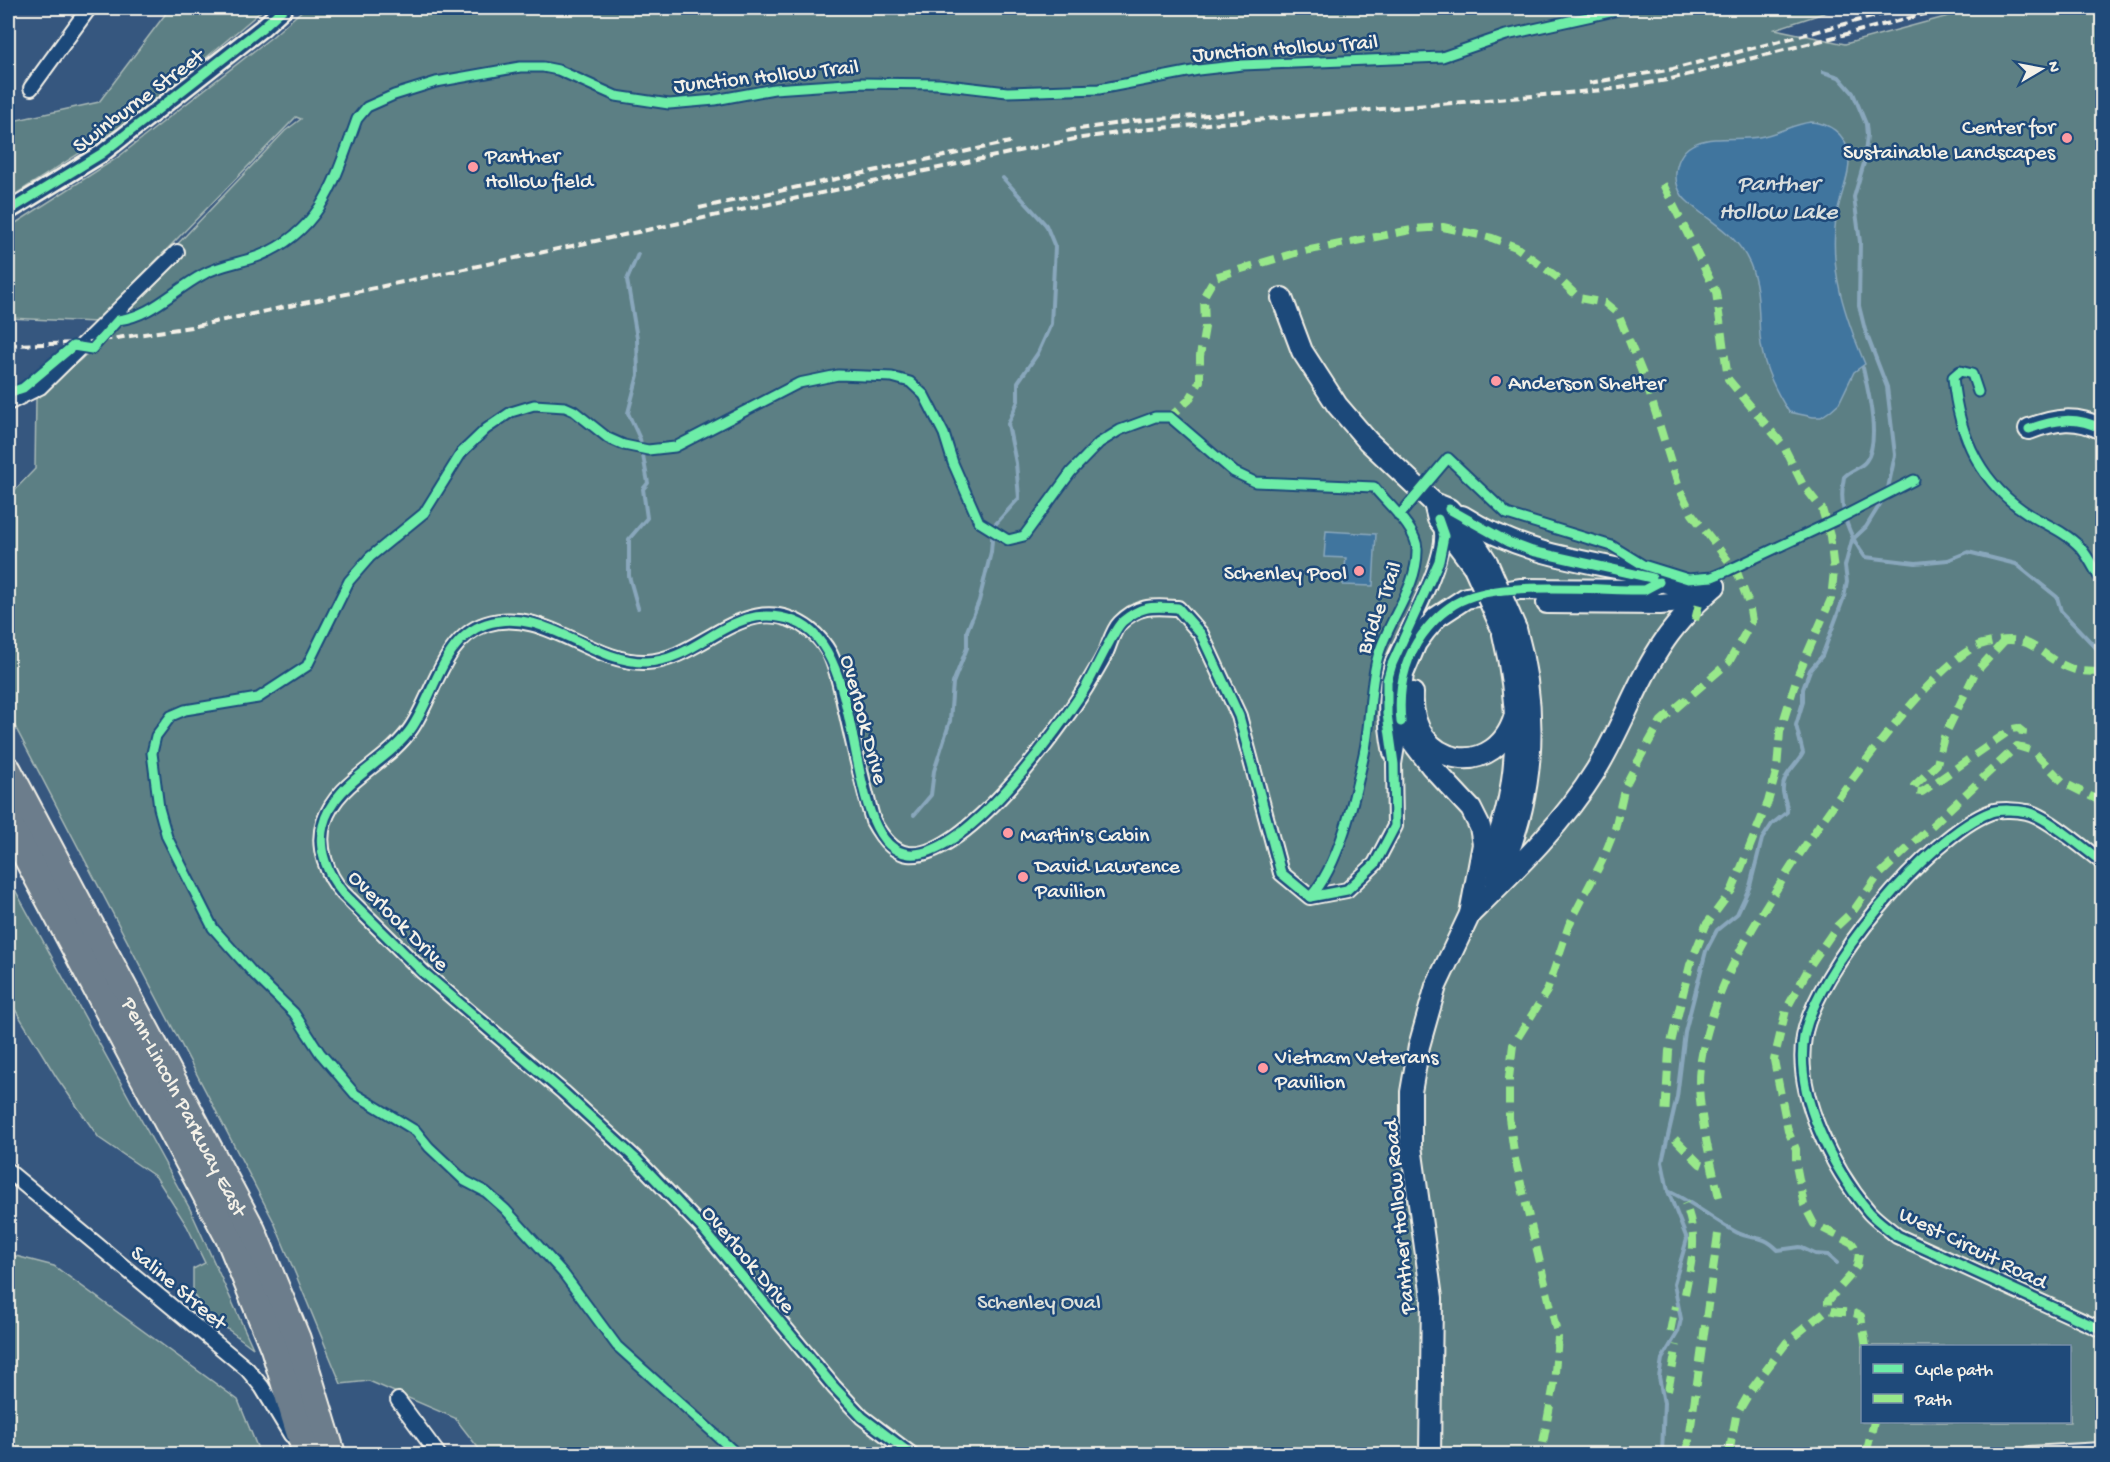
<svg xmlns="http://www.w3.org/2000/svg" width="2110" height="1462" viewBox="0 0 2110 1462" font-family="'Gochi Hand',sans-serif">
<rect width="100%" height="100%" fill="#36577f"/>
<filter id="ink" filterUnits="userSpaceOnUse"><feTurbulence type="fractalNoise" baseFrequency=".0167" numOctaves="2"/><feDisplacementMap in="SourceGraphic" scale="12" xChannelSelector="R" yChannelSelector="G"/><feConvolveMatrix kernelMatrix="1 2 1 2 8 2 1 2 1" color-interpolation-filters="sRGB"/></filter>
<g filter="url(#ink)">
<g fill="#5c7f84" stroke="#a8b8b6" stroke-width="1.5" fill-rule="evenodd">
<path d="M170,8H265L136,117L8,199V122L99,102Z"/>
<path d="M305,8H1825L1827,12L1775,29L1845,44L1978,8H2102V1454H483L455,1418L369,1381L341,1384L274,1222L8,713V497L35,469L36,398L86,355L170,252L285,131L301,119L296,117L96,322L8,318V228L117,158L273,36ZM1862,1346H2070V1422H1862Z"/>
<path d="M8,877L190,1209L253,1348L206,1313L193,1294V1269L205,1263L187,1226L156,1177L99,1138L57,1078L8,998Z"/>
<path d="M8,1254L54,1266L238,1400L260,1454H8Z"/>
</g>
<g fill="#41759e" stroke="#89a7bc" stroke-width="1.5">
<path d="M1811,122C1829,123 1844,133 1848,151C1853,171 1839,197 1836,218C1829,271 1845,316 1865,364L1854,372L1839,403L1830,411L1821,417H1813L1789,412C1774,389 1762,364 1760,336C1758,312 1760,288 1750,264C1736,232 1710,223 1687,201C1679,194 1675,182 1676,172C1681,128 1729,142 1759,137C1777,134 1793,124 1811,122Z"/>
<path d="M1326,531L1376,534L1373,586L1343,585L1346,558L1324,557Z"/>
</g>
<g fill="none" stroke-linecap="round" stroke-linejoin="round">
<g stroke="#89a7bc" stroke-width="4">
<path d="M1863,368C1868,390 1881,441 1866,461C1860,469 1850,470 1844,477C1838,507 1847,533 1865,557L1916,563L1948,560L1968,552L2016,564L2057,597L2061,611L2102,654"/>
<path d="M638,608L629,576V539L647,518L643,489L648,483L640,439L628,413L638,375L637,338L627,280L638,254"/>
<path d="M914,815L931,795L934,771L950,721L953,683L967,648V631L979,601L991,552L993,527L1019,498L1016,463L1008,424L1018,401V382L1038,353L1051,324L1055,247L1046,225L1003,178"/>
<path d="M1668,1191C1693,1202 1713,1220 1736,1232C1754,1242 1760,1232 1778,1250L1800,1247L1815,1254L1828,1255L1837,1263"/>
<path d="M1662,1454L1664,1403L1659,1377L1662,1359L1678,1332L1681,1319L1674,1284L1687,1239L1668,1191L1662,1162L1677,1097L1685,1032L1706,951L1717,930L1737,914L1750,886L1762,839L1772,824L1787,812C1788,804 1784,800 1783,792C1781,775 1796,767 1803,753L1796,725L1803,702V689L1810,670L1822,656L1844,597L1847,582L1845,566L1852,540L1866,527L1887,493L1895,455L1887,387L1865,330L1859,306L1860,242L1854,197L1864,163L1867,135L1866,124L1853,93L1839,77L1823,72"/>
</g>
<g stroke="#f4f1e8" stroke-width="18">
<g id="minor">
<path d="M31,88L89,8"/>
<path d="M8,403L40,387L177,252"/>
<path d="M1391,753C1385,724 1384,693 1392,664C1405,633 1450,556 1441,527"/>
<path d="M2102,862C2086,850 2045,815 2027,812C2018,810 2000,809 1991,812C1929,835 1815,971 1804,1037C1794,1095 1833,1169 1869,1212C1877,1221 1888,1228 1897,1236L2102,1330"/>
<path d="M8,1171L247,1369L262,1387L291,1435"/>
<path d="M398,1400L438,1454"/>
<path d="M911,1454L862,1417L834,1387L702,1228L637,1160L563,1092L423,972L343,893C327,875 316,847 324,822C338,779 388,764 412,727C434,694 444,637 486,624C544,606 591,664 646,662C703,660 748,584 810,630C818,636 825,645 830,654C839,673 842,695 847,715C855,750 863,786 873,821C880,834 892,852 908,854C963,861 1060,729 1086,687C1093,675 1100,664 1106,652C1110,643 1113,630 1120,623C1139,604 1154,607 1178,608L1201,634L1239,716L1281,873L1310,897L1347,890L1375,864L1395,826L1394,764L1401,722"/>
<path d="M2029,1454L2102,1450"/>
</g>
</g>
<g stroke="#f4f1e8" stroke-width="21">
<path id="tertiary" d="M8,211L101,154L262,28L284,8"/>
</g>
<g stroke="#f4f1e8" stroke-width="24">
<g id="secondary">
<path d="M1282,298L1302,351L1337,405L1368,441L1434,503L1449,509L1462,523L1487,562"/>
<path d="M2029,429C2056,419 2076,416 2102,429"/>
<path d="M1434,503L1438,519L1474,567"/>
<path d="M1462,516C1522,554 1578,560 1646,574C1668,587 1690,587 1715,586"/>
<path d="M1547,603L1660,604L1700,600"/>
<path d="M1413,693C1408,768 1499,784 1516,711"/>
<path d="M1486,865C1522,792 1521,710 1503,634"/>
<path d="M1495,882C1535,803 1540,714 1516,629"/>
<path d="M1470,914C1516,869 1562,825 1596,770C1622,728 1637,680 1665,640C1679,620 1697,602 1715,586"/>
<path d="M1430,1454L1432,1298L1411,1146V1092L1419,1046L1436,986L1470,914L1483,844L1480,827L1471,809L1431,766L1405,732L1399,705L1403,674L1416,643L1425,631L1437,617L1466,598L1520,589L1644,590L1659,582"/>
</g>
</g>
<g stroke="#f4f1e8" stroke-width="30">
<g id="motorway">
<path id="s1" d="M8,770L252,1230L297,1339L332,1454"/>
<path d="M8,822L230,1240L274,1348L306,1454"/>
</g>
</g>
<use href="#minor" stroke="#1f4a7a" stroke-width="14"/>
<use href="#tertiary" stroke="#1f4a7a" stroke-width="16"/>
<use href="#secondary" stroke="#1f4a7a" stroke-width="20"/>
<use href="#motorway" stroke="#6c7d8c" stroke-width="26"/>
<g stroke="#f4f1e8" stroke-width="4" stroke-dasharray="9 4.5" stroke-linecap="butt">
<path d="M1589,83L1673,69L1906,8"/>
<path d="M1066,131L1133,121L1245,112"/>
<path d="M699,208L1010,142"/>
<path d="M8,345L83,343L191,327L1075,139L1139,130L1614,89L1667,80L1948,8"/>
</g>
<g stroke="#f4f1e8" stroke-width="24" stroke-linecap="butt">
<g id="secondary-bridge">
<path d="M1487,562L1516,629"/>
<path d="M1474,567L1501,627"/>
</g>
</g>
<use href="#secondary-bridge" stroke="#1f4a7a" stroke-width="20"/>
<g stroke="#98e88a" stroke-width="8" stroke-dasharray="15 8" stroke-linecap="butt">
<path d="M1663,184L1716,292L1728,379L1783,445L1803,485L1822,509L1830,536L1834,571L1831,599L1797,677L1780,732L1777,769L1768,802L1732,890L1706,925L1690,965L1669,1051L1665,1117"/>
<path d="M1166,417H1170L1189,400L1200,381V356L1205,327L1204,296L1215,277L1295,253L1416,229L1443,227L1492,238L1516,247L1557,277L1579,298L1605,303L1618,314L1646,382L1679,488L1692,514L1737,572L1749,604L1752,621L1729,662L1661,721L1637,763L1625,786L1615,829L1602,861L1569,925L1547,991L1513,1045L1509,1078V1118L1515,1159L1558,1337L1554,1384L1541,1454"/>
<path d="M1695,620L1700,600"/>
<path d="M2005,640L1975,673L1944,737L1937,764L1914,786V791L1922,792L2012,729L2018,728L2023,732L2021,746"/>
<path d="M1675,1139L1700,1164L1713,1169"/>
<path d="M1719,1197C1711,1162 1695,1101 1700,1067C1705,1028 1722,985 1740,951C1770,892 1925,658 1983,644C2037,630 2034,656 2075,670C2081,672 2090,671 2097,672"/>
<path d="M1685,1294C1692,1257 1699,1239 1685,1203"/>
<path d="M1670,1332L1675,1306"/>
<path d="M1866,1346L1861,1316C1850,1309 1839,1315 1828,1309V1301L1851,1275L1857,1266L1859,1253L1852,1243L1814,1224L1804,1205L1796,1164V1149L1788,1131L1774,1060L1786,1010L1811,964L1837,926L1854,910L1878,876L2017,746L2033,751L2064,783L2102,802"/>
<path d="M1668,1391L1677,1345"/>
<path d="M1687,1454L1718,1234"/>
<path d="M1729,1454L1736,1416L1751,1390L1787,1342L1828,1309"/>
<path d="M1866,1454L1874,1422"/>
</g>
<g stroke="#1f4a7a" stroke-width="13">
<g id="cycleway">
<path d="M8,211L101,154L262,28L284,8"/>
<path d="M1978,392L1972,374L1960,371L1953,377C1958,434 1980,484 2030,515C2047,525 2067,533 2080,547C2089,557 2095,571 2102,582"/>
<path d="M8,393L23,388L73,346L92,349L118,320C150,317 174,290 202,275C219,265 240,263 259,256C323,230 335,179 357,119L367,107L394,95L436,82L520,67H543L558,70L616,96L669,104L715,100L774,89L861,83L939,84L1007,92L1099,89L1198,70L1242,65L1442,57L1506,35L1628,8"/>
<path d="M2029,429C2056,419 2076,416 2102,429"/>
<path d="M1449,509L1508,542L1532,551L1652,578"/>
<path d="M1399,516L1448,458L1507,514L1612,546L1643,565L1688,579L1712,577L1729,570L1836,520L1914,480"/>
<path d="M1401,722C1398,691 1403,661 1422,635C1434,619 1448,605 1467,598C1509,582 1597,590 1644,590L1659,582"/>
<path d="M2102,862C2086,850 2045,815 2027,812C2018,810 2000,809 1991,812C1929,835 1815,971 1804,1037C1794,1095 1833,1169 1869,1212C1877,1221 1888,1228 1897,1236L2102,1330"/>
<path d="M737,1454L617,1346L563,1273L505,1209L486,1192L465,1181L429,1147L416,1131L355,1094L320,1053L294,1013L254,974L213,928L167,837L159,808L152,753L156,736L171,716L185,710L258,698L307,666L349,581L370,557L424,513L462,452L486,429L511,412L534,405L565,407L574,411L608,438L624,445L648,450L675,447L799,383L838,375L892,377L910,382L924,395L944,434L953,463L979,522L1008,540L1024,536L1071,472L1099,443L1120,430L1155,417H1170L1234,472L1255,482L1374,487C1387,504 1416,527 1417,549C1418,589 1386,622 1377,660C1369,691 1371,723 1364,754C1355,796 1339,867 1310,897"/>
<path d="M911,1454L862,1417L834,1387L702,1228L637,1160L563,1092L423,972L343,893C328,875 317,850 323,826C333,782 386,764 411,729C435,695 442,638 486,624C543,605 590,662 645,662C701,662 730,598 794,621C871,649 840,847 909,854C965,859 1056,732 1084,690C1093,676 1114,628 1123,621C1144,604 1153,607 1178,608L1201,634L1239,716L1281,873L1310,897L1347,890L1375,864L1395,826L1394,764L1387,714V681L1392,664L1439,561L1444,536L1438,519"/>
</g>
</g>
<use href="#cycleway" stroke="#6deda7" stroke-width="9"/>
</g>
</g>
<g fill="#ff9aa2" stroke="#1f4a7a" stroke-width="2">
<circle cx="2067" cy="138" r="6"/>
<circle cx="473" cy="167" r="6"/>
<circle cx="1496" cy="381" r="6"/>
<circle cx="1359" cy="571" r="6"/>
<circle cx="1008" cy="833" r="6"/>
<circle cx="1023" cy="877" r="6"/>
<circle cx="1263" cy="1068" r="6"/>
</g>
<g text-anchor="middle" stroke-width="5" stroke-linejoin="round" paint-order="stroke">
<g font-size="22" fill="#f4f1e8" stroke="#1f4a7a">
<text transform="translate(1285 46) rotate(-4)" y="8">Junction Hollow Trail</text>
<text transform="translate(766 74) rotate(-6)" y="8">Junction Hollow Trail</text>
<text transform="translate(137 99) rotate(-37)" y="8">Swinburne Street</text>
<text transform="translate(1377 607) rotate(-70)" y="8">Bridle Trail</text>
<text transform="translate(866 719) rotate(75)" y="8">Overlook Drive</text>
<text transform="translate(400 919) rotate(45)" y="8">Overlook Drive</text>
<text dy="8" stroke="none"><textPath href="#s1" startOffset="380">Penn-Lincoln Parkway East</textPath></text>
<text transform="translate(1397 1217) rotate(-95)" y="8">Panther Hollow Road</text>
<text transform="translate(1974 1246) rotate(26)" y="8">West Circuit Road</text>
<text transform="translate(750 1258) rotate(50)" y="8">Overlook Drive</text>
<text transform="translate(180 1286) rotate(40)" y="8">Saline Street</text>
</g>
<g font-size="22" fill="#f4f1e8" stroke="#1f4a7a" text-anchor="start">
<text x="2055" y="133" text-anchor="end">Center for<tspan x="2055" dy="25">Sustainable Landscapes</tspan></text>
<text x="485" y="162">Panther<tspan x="485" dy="25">Hollow field</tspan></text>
<text x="1508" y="389">Anderson Shelter</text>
<text x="1347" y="579" text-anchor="end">Schenley Pool</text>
<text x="1020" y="841">Martin's Cabin</text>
<text x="1035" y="872">David Lawrence<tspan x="1035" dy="25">Pavilion</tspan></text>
<text x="1275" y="1063">Vietnam Veterans<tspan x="1275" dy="25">Pavilion</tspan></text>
</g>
<g font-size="22" fill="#dde0d9" stroke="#1f4a7a">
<text x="1039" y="1308">Schenley Oval</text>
</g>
<g font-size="24" font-style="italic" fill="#d9dedd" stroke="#1f4a7a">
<text x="1778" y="190">Panther<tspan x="1778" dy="28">Hollow Lake</tspan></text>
</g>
</g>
<rect width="2110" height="1462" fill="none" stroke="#1f4a7a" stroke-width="30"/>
<rect x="15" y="15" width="2080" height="1432" fill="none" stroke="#f4f1e8" stroke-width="2" filter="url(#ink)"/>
<rect x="1861" y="1345" width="210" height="78" fill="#1f4a7a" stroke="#748da6" stroke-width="1.5"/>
<rect x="1873" y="1364" width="30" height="9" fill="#6deda7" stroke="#748da6" stroke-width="1.5"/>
<text x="1915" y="1375" font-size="18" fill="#f4f1e8">Cycle path</text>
<rect x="1873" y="1394" width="30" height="9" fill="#98e88a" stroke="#748da6" stroke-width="1.5"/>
<text x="1915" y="1405" font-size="18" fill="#f4f1e8">Path</text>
<g transform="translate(2041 69) rotate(80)" stroke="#1f4a7a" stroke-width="4.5" paint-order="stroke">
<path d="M0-4.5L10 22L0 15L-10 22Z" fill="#f4f1e8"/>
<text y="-9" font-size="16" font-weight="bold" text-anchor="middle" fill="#f4f1e8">N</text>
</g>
</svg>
